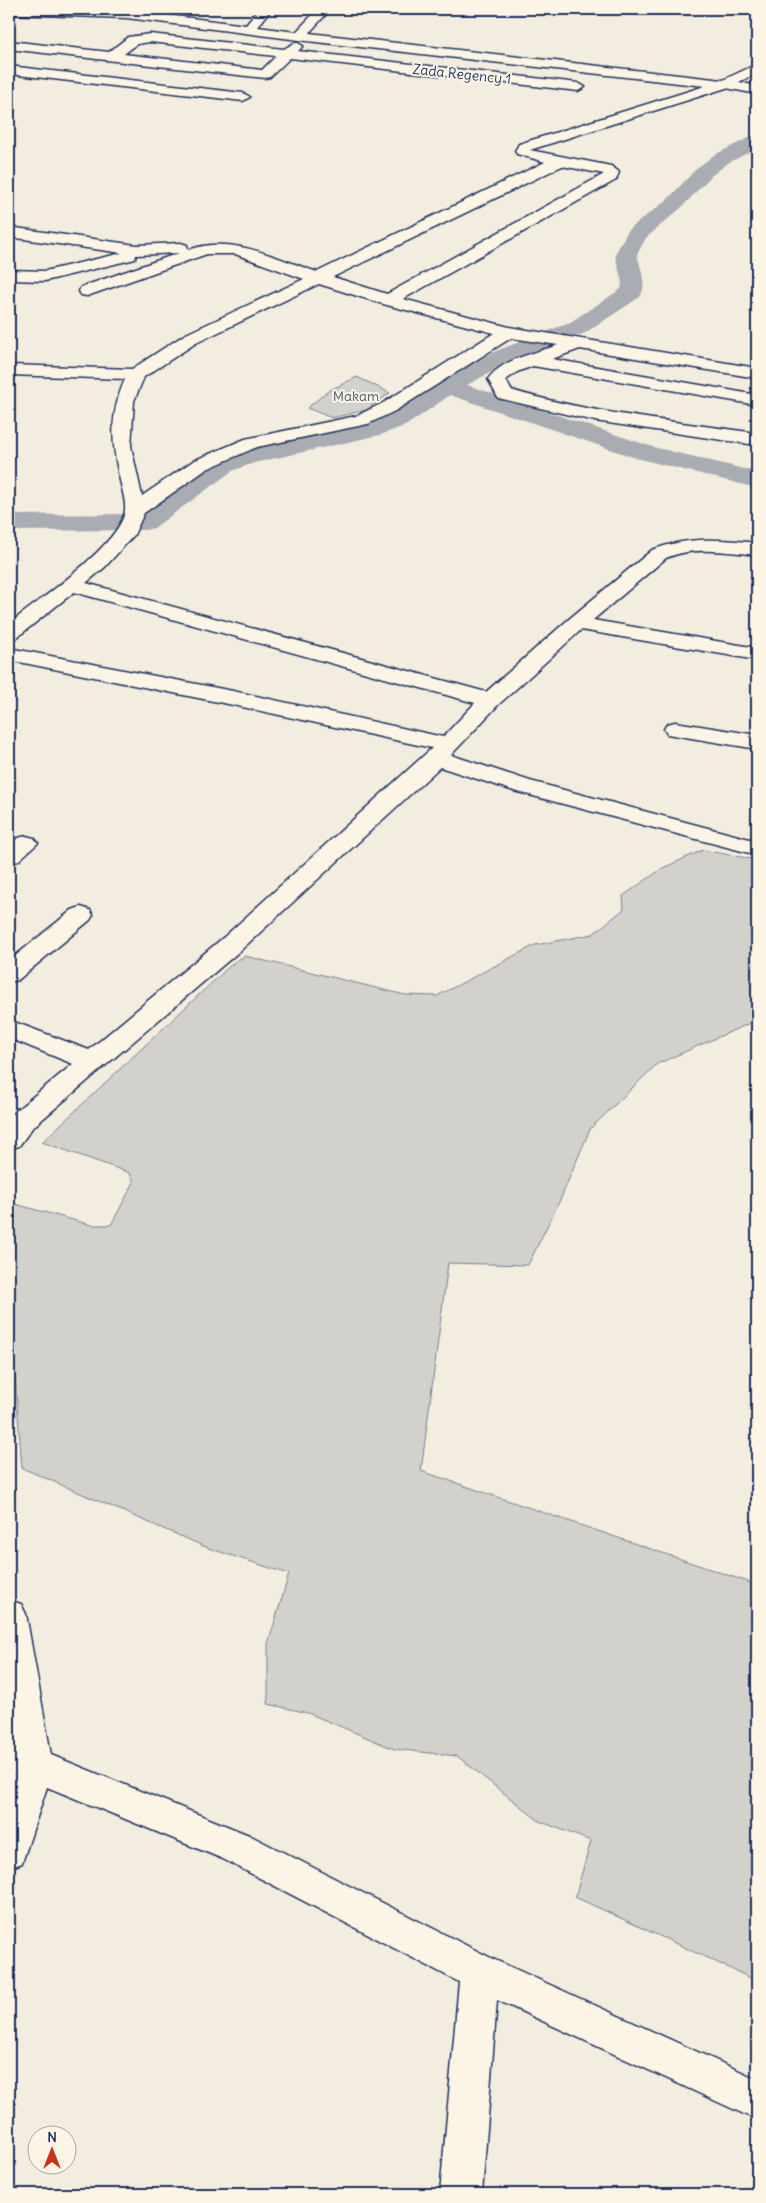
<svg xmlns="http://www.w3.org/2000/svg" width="766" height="2203" viewBox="0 0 766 2203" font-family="Delius,sans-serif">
<rect width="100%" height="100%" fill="#f3ede0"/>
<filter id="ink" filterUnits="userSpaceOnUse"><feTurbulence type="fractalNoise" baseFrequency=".02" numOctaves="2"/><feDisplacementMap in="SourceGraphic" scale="10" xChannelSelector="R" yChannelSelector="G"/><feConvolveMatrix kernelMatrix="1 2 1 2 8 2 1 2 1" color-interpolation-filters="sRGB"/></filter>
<g filter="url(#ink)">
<g fill="#d3d1cc" stroke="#778095">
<path d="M357,377L390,393L366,410L332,418L307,408L328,391Z"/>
<path d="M703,850L752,859L757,857V1020L657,1064L590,1129L561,1198L528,1265L448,1263L421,1471L757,1585V1981L575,1897L591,1841L539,1821L457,1756L394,1749L308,1713L268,1704V1644L289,1574L208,1548L22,1468L14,1363L10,1217L15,1204L91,1225H111L134,1182L130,1173L42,1142L234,962L245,956L405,995L437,996L535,945L593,934L624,909L623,896L663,868Z"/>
</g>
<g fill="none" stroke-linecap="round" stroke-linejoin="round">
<path fill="#a9acb3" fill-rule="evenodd" d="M757,134V148L728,163L711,176L682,207L646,238L637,254C640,267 648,284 640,297L585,333L512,361L467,385L653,447L757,472V488L636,458L450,395L407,425L380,435L254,463L232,471L154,528L145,530L9,531V515L139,514L214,461L247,449L364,424L389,415L437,381L496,351L569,323L621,289L622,283L615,254L629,229L668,199L697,168L714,155Z"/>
<g stroke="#1b2f5e" stroke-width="3">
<g id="minor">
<path d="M9,9L127,10L246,25L259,9H271L258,27L296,32L318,9H331L309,33L723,80L757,64V73L739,82L757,86V94L726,88L530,150L611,166L619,172L616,180L403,299L509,327L757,368V378L580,349L552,359L757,395V405L533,366L517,372L506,380L511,390C589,413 669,421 749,432L756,434L757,437L756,442L749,444L595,421L498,398L488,379C502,359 536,353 558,345L511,338L395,411L368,424L257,447L207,469L144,513L134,535L105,567L86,583L486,692L569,619L652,550C687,536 721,539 757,543V555C726,552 695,546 666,558L593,620L757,648V660L581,630L498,705L451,755L530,781L757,841V855L514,791L440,767L242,949L32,1128L19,1146L9,1149V1119L12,1114L73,1064L9,1038V1020L89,1050L224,937L432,748L233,705L9,660V648L233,691L443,737L475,703L74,592L16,638L9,640V624C36,602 122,544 125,510C126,500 121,486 119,476C111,439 110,414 125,379L9,375V365L132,369L184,335L304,279L235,254H207L87,296L81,295L79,291L81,287L179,253L136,255L135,259L45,281L9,280V270L45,271L122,253L9,237V227L136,245L181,243L187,245L188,250C232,234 275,258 317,272L545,162L517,154L515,151L519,144L705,86L307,41L127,18L9,14ZM562,166L604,174L387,294L333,277ZM319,284L383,304L494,333L383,403L356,416L245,439L193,461L142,496L131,446L134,401L144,377L196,343Z"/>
<path d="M150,34L284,49L296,42L303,46L298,51L578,83L585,87L578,91L290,58L270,77L265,78L9,49V41L109,52L128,37ZM150,42L276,56L262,70L124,54L137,44Z"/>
<path d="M9,66L243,93L250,97L243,101L9,74Z"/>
<path d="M675,722L757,735V749L667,734L664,729L667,724Z"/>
<path d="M26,836L34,838L38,843L18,861L9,863V845L18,838Z"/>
<path d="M81,907L90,910L93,915L90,920L18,980L9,982V961L72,910Z"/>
<path d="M9,1600L21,1604L26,1614L51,1755L249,1835L493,1959L757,2079V2120L497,2000L482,2194H440L459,1982L223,1859L47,1787L22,1863L9,1868V1794L13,1774L9,1772V1740L12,1741L9,1720Z"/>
</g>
</g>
<use href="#minor" fill="#fcf5e5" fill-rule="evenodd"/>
</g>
</g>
<g text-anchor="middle" stroke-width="4" stroke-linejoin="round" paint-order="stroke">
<g font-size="14" fill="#1b2f5e" stroke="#fcf5e5">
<text transform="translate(462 74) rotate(6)" y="5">Zada Regency 1</text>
</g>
<g font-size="14" fill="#49587a" stroke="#fcf5e5">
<text x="356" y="401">Makam</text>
</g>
</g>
<rect width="766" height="2203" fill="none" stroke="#fcf5e5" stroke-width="30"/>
<rect x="15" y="15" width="736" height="2173" fill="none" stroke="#1b2f5e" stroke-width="2" filter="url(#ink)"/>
<g transform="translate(52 2150)"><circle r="24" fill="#fcf5e5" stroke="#a2a6af"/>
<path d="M0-4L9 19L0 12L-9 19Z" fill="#c8321e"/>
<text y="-8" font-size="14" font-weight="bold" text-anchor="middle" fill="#1b2f5e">N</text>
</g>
</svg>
